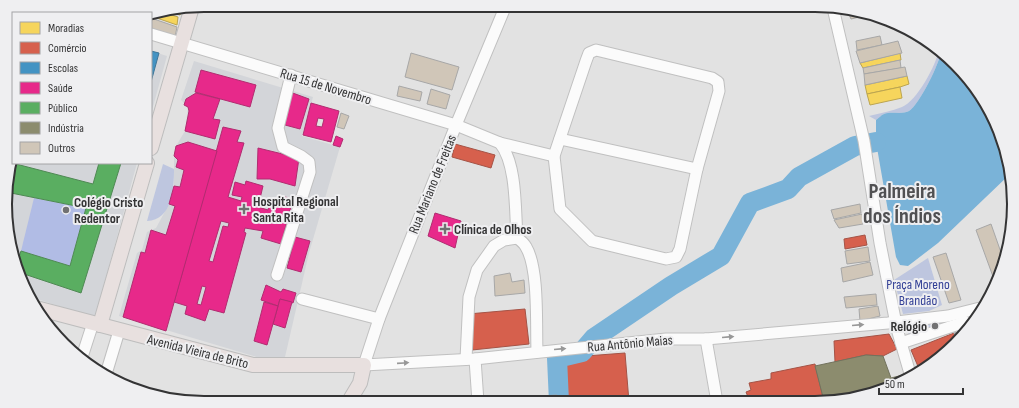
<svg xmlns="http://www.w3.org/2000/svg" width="1019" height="408" viewBox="0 0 1019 408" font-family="'Sofia Sans Condensed',sans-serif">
<rect width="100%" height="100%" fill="#e2e2e2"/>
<g fill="#d3d5d9">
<path d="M151,51L167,56L151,114Z"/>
<path d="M194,61L313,97L302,136L340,147L309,253L285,357L260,358L119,316L137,253L142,250L147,232L156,228L169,204L174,186V156L176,146L185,131L188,107L181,100Z"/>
<path d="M13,159V163H137L95,318L31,297L9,243L7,178Z"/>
</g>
<g fill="#bec6df">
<path d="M939,50L941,51C940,63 919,105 909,111C901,115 892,111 884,114C881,115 879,118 876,120L869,116C880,113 892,111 902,107C917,101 936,65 939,50Z"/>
<path d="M163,164L174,169C174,189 172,220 147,221Z"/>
<path d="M928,258L942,305L929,311L903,314L894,280Z"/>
<path d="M945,320L947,326L910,338L906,327Z"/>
</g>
<path fill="#b1bce5" d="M34,198L86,208L70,266L21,251Z"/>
<path fill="#7ab3d8" d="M941,51L946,54L993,116L1009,175L938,243L908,266L900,265L896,257L876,142V120C879,118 881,115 884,114C892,111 901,115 909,111C919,105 940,63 941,51Z"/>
<g fill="#f6d55c" stroke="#bca550">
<path d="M182,9L180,15L167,11Z"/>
<path d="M162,12L178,17L177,25L151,16V14Z"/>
<path d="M900,53L901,60L863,68L860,63Z"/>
<path d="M907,76L909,84L900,87L867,94L865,85Z"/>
<path d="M900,87L902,98L870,105L867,94Z"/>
</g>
<g fill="#d6604d" stroke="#a55346">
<path d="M455,144L495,155L491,168L452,157Z"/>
<path d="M865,235L867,245L845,249L844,239Z"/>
<path d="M525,309L529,344L472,350L468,314Z"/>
<path d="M954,333L957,341L946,354L920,371L911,350Z"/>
<path d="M889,334L897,349L883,356L866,355L835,362L834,341Z"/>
<path d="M625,353L629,402H563L560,358Z"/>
<path d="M815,364L824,401L750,402L746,392L751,390L749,383L771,379V373Z"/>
</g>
<path fill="#4393c3" stroke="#3e7698" d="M151,51L159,53L151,82Z"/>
<g fill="#e7298a" stroke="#b12c70" fill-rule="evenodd">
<path d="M201,70L256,85L250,107L195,92Z"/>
<path d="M290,92L309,99L300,129L285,125L284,121Z"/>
<path d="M196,93L220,99L213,119L220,120L215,139L185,131L189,111L188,107L184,105L186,99Z"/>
<path d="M311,103L339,111L331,142L303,135ZM318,118L324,119L322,127L316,126Z"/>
<path d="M223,127L241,131L237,142L244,143L228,197L241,201L242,197L232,195L235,182L245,185L246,181L263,186L258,207L268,210L270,202L283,205L285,197L293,199L281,244L261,238L263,231L245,228L244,232L246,233L224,313L209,309L205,321L185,314L187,306L174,302ZM221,221L229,223L228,227L223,226L213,262L209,261ZM202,286L206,287L201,305L197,304Z"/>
<path d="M336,136L343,139L340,147L333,145Z"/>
<path d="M188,142L217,151L166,331L123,317L141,252L145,253L151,230L166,235L175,206L169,204L174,186L180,187L184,170L176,167L178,160L174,156L176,146Z"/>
<path d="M258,148L299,158L295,186L270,179H257Z"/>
<path d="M435,213L461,221L455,248L428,236Z"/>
<path d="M295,237L310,241L301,272L287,268Z"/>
<path d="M266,285L281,292L283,289L296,293L293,303L280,299L278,306L261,300Z"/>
<path d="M280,299L292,302L285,328L273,324Z"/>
<path d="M264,302L278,306L267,345L254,341Z"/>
</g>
<path fill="#5aae61" stroke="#4f8954" d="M13,159V163H16V164L93,184L99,163H121L81,293L21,273L17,263L21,251L70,266L86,208L11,193L8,206L7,178Z"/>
<path fill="#8c8c6e" stroke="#72725d" d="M866,355L883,356L891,378L903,375L905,381L841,401H824L815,366Z"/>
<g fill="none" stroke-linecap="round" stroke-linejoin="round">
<path stroke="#7ab3d8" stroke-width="20" d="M559,402L557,358L582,352L594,338L671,286L721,256L750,203L788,189L799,177L855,146L876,142"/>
</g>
<g fill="#d0c6b8" stroke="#a7a7a7">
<path d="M847,10L872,14L851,19Z"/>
<path d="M151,18L177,27L175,37L151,28Z"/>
<path d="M880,36L882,45L857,50L856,41Z"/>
<path d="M898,41L902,53L860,63L856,51Z"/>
<path d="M411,53L459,67L452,90L405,77Z"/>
<path d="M900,60L901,68L864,74L863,68Z"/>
<path d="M905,67L907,76L865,85L864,74Z"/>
<path d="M399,86L422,92L420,101L397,96Z"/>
<path d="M431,89L450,95L446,109L427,104Z"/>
<path d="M341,113L349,116L344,129L337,127Z"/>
<path d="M860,204L861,213L834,219L831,210Z"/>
<path d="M862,214L863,224L839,228L834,220Z"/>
<path d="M991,224L1004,261V268L997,282H995L976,230Z"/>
<path d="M868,247L870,261L847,264L845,251Z"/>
<path d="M946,253L961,300L949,303L933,257Z"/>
<path d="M870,262L873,275L843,282L841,268Z"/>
<path d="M510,273L512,282L524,280L525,293L495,296L494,276Z"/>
<path d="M876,294L877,305L846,308L844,297Z"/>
<path d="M878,306L880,316L860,321L859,309Z"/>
<path d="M964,330L966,332L957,341L954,333Z"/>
<path d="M557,395V402H481L480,400Z"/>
</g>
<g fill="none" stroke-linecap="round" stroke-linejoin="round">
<g stroke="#c0c0c0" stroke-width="13">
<g id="minor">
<path d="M506,5L456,125L379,319L364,365L475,359L666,339H706L888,323L948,316L984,307"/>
<path d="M833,8L864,141L880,243L897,329L911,377"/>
<path d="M151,34L456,125L500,143L554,156"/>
<path d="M596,50L712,78L718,82L719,91L697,169L680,249L676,257L666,259L592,241L560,209L554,156L586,61L589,53Z"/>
<path d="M560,139L697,169"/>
<path d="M500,143C517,164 515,210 517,238C520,240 524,243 526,247C539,268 536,325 537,352"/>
<path d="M277,275L310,172L309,162L301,156L283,147L278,128L291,75"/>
<path d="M302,299L379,319"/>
<path d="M706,339L717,402"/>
<path d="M901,343L965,322"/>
<path d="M466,359L469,297L477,270L494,246L504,240L517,238"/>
<path d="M475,359L478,402"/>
<path d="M81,360L93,323"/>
<path d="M106,374L119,331"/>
</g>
</g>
<g stroke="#bdbdbd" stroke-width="16">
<g id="major">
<path d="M151,148L192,7"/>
<path d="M36,308L253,365H364L360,383L348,403"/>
<path d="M100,325L147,163"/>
</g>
</g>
<use href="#minor" stroke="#fbfbfb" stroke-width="11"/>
<use href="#major" stroke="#e8e0df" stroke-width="14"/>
</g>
<defs><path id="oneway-solid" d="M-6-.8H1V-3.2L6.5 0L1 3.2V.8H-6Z"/></defs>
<g fill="#989898">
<use href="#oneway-solid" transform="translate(858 325) rotate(-5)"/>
<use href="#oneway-solid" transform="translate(728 337) rotate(-5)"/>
<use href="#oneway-solid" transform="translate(560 349) rotate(-5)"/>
<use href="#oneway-solid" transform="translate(403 363) rotate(-4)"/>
</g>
<g fill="#717172" stroke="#efeff1" stroke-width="1.5">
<path d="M242 203h4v4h4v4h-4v4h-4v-4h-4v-4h4z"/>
<circle cx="66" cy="210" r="4"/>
<path d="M443 223h4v4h4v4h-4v4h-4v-4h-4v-4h4z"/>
<circle cx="935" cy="326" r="4"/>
</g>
<g text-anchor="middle" stroke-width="4" stroke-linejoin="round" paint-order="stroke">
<g font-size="14" fill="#343435" stroke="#efeff1">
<text transform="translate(326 86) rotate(17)" y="5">Rua 15 de Novembro</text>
<text transform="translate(432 184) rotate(-68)" y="5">Rua Mariano de Freitas</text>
<text transform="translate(630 343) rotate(-5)" y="5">Rua Antônio Maias</text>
<text transform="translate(198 351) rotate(14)" y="5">Avenida Vieira de Brito</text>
</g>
<g font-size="14" font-weight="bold" fill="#343435" stroke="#efeff1" text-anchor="start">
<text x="253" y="206">Hospital Regional<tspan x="253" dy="16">Santa Rita</tspan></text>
<text x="74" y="207">Colégio Cristo<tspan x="74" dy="16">Redentor</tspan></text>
<text x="454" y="234">Clínica de Olhos</text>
<text x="927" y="331" text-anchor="end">Relógio</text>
</g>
<g font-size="14" fill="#334096" stroke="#efeff1">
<text x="918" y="289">Praça Moreno<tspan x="918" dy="16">Brandão</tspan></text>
</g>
<g font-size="22" font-weight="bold" fill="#505052" stroke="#efeff1">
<text x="902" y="198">Palmeira<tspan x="902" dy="25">dos Índios</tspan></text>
</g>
</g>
<path d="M0 0H1019V408H0ZM204 12H815A192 192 0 0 1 1007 204V204A192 192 0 0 1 815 396H204A192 192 0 0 1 12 204V204A192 192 0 0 1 204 12Z" fill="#efeff1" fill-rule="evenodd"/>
<path fill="none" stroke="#343435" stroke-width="2" d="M204 12H815A192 192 0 0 1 1007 204V204A192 192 0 0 1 815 396H204A192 192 0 0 1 12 204V204A192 192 0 0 1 204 12Z"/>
<rect x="12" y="12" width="140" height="152" fill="#efeff1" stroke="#a4a4a6"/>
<rect x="20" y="22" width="20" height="12" fill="#f6d55c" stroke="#a4a4a6"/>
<text x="48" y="32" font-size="12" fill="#343435">Moradias</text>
<rect x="20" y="42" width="20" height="12" fill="#d6604d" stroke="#a4a4a6"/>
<text x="48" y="52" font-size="12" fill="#343435">Comércio</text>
<rect x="20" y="62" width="20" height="12" fill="#4393c3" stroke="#a4a4a6"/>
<text x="48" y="72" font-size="12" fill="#343435">Escolas</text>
<rect x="20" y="82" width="20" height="12" fill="#e7298a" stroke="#a4a4a6"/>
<text x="48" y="92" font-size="12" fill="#343435">Saúde</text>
<rect x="20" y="102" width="20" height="12" fill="#5aae61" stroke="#a4a4a6"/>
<text x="48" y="112" font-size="12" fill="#343435">Público</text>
<rect x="20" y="122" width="20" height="12" fill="#8c8c6e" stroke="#a4a4a6"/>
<text x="48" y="132" font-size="12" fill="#343435">Indústria</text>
<rect x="20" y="142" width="20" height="12" fill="#d0c6b8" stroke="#a4a4a6"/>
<text x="48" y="152" font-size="12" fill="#343435">Outros</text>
<path d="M879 388v6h84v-6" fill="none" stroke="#343435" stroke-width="2"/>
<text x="885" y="388" font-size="12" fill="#343435" stroke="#efeff1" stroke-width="3" paint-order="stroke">50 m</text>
</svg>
